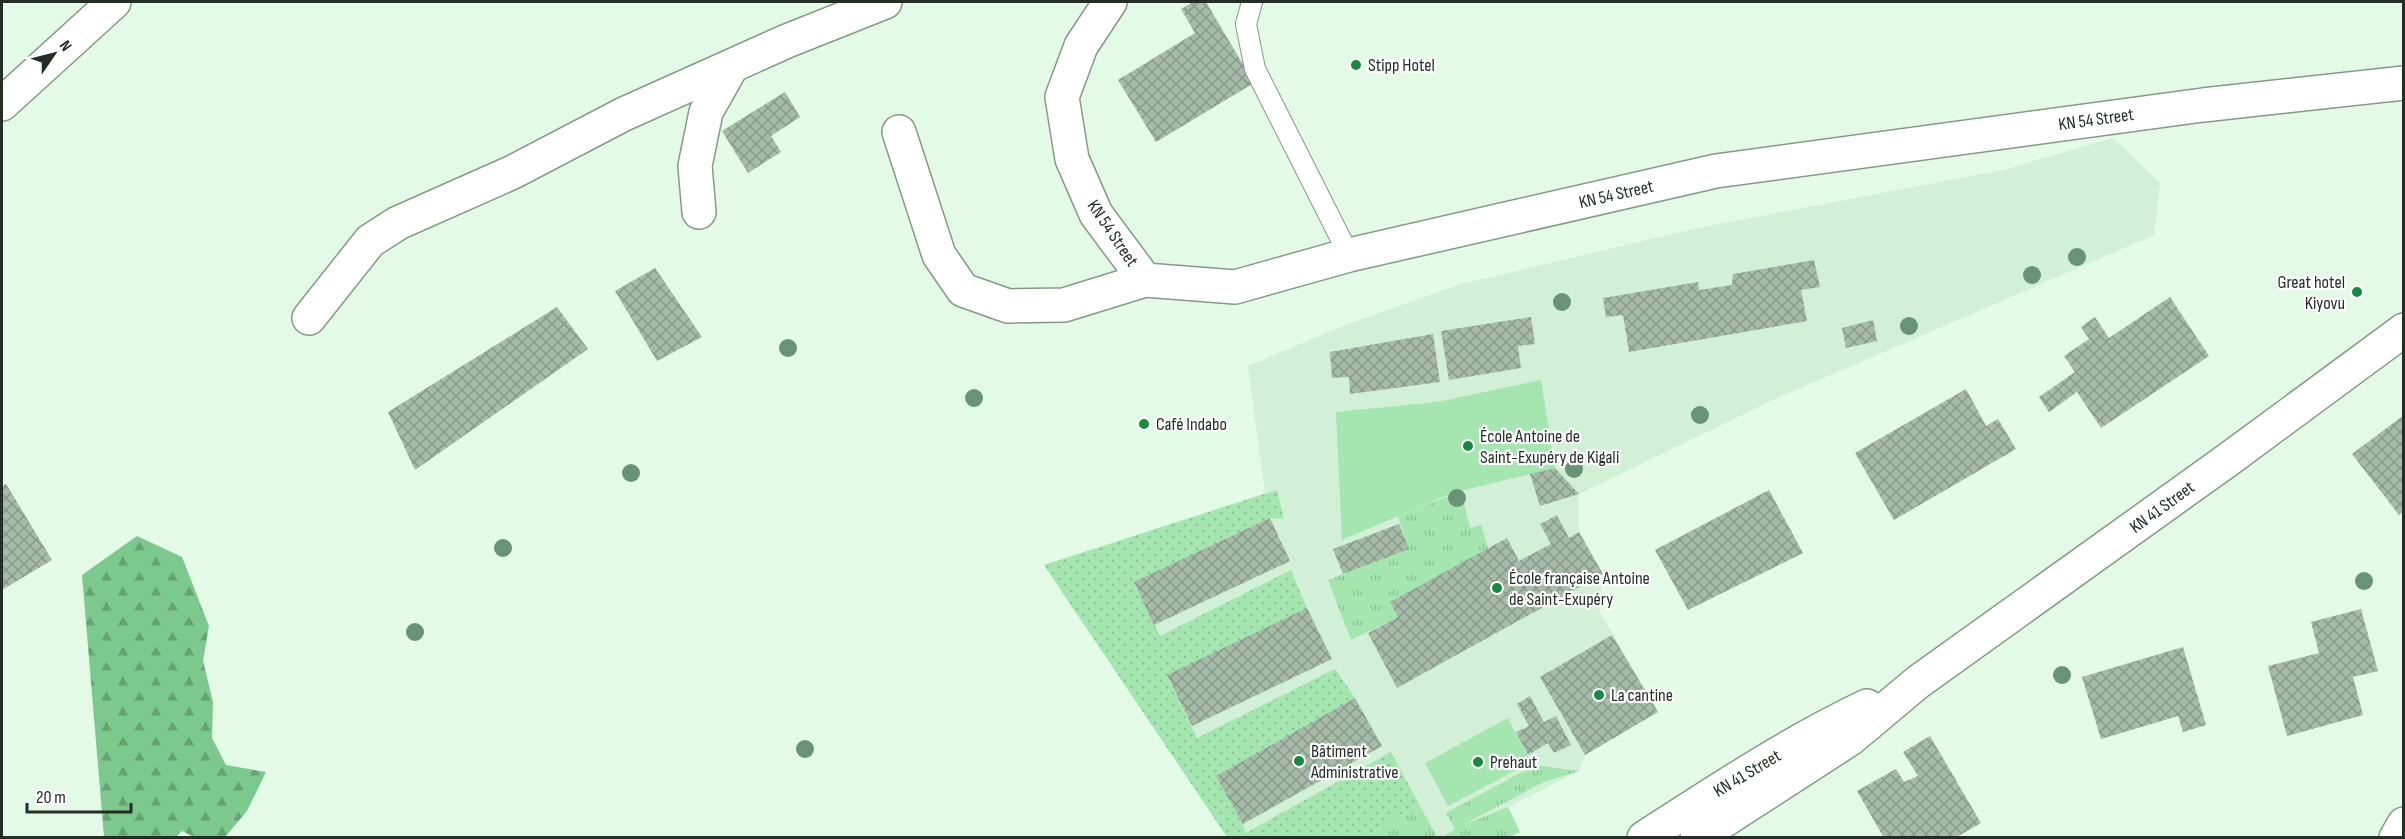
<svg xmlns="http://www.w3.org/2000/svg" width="2405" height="839" viewBox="0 0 2405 839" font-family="'Sofia Sans Condensed',sans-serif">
<defs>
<pattern id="grass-dots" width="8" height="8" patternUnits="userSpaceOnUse" patternTransform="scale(1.5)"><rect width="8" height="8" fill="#a4e5b0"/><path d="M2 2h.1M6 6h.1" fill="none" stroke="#8dc597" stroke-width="1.8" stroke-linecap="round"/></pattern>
<pattern id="forest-firs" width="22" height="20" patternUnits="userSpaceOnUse" patternTransform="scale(1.5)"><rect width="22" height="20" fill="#7dc88d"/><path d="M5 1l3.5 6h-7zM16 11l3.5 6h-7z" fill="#66a373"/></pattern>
<pattern id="park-tufts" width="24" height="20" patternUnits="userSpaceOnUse" patternTransform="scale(1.5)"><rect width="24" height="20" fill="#a4e5b0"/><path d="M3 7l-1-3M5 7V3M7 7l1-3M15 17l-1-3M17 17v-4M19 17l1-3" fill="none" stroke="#8dc597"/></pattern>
<pattern id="building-cross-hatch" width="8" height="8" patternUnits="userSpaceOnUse" patternTransform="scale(1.5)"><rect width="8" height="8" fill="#a6bca9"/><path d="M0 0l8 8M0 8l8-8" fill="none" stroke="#879989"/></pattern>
</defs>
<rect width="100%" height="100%" fill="#e3fbe6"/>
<path fill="#d2f0d6" d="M2113,138L2160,183L2154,235L1773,400L1579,494V532L1603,574L1599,610L1658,712L1585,755L1579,771L1508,807L1520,832L1511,837H1227L1044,565L1265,493L1248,366L1348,324L1461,284L1698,228L2003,170Z"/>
<path fill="url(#grass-dots)" d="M1277,490L1284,519L1270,518L1134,583L1160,636L1291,570L1307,608L1167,676L1197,738L1335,669L1355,698L1216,776L1243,824L1246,833L1391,752L1419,804L1366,837H1227L1044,565Z"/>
<path fill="url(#forest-firs)" d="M137,536L182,557L209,626L203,661L213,702L212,738L226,765L266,772L247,811L225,837H194L182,831L176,837H104L82,575Z"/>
<g fill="url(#park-tufts)">
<path d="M1461,491L1470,528L1481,525L1491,557L1398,617L1351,640L1328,580L1408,549L1398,516Z"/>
<path d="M1535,765L1579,771L1544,782L1463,825L1508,807L1520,832L1509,837H1443L1455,829L1446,813Z"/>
<path d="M1419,804L1437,837H1366Z"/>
</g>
<g fill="#a4e5b0">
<path d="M1541,380L1555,468L1452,493L1342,540L1336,412L1437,402Z"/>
<path d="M1508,718L1531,762L1448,806L1425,763Z"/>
</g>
<g fill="url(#building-cross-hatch)">
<path d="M1193,2H1206L1254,83L1156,142L1118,80L1195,33L1181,9Z"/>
<path d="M785,92L800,117L771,136L781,152L748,173L722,131Z"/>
<path d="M1814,260L1820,287L1801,290L1807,321L1629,352L1623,315L1606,317L1603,298L1698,282L1699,290L1732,285L1733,274Z"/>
<path d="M655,268L702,337L657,361L615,291Z"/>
<path d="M2170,297L2209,356L2101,428L2077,392L2049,412L2039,397L2075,372L2064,356L2089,339L2081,327L2095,317L2109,338Z"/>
<path d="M557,307L588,349L415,470L388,412Z"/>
<path d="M1531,317L1535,344L1518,346L1521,368L1449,380L1441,331Z"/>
<path d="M1873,320L1877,341L1846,348L1842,328Z"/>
<path d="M1433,334L1440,382L1350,394L1349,377L1332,378L1330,352Z"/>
<path d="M1966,389L1986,426L1998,419L2016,449L1894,520L1855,453Z"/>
<path d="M2404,415V511L2399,515L2352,454Z"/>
<path d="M1555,468L1579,494L1540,506L1530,474Z"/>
<path d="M6,484L52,560L2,590V486Z"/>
<path d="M1769,490L1803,553L1688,610L1655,550Z"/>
<path d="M1557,515L1569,538L1579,532L1603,574L1397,688L1368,633L1398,617L1390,602L1507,538L1519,561L1551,544L1540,524Z"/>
<path d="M1270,518L1290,561L1154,625L1134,582Z"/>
<path d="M1399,524L1409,549L1343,574L1333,549Z"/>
<path d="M1307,608L1332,659L1192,726L1167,675Z"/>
<path d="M2361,609L2378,671L2353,677L2363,715L2287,736L2268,666L2319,653L2311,622Z"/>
<path d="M1612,635L1658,712L1585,755L1540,677Z"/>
<path d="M2183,647L2206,725L2183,732L2178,716L2101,739L2082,677Z"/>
<path d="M1530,696L1544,722L1556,716L1571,745L1554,753L1548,743L1528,755L1516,732L1529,726L1517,704Z"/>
<path d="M1355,698L1382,746L1243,824L1216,776Z"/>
<path d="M1930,736L1981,823L1955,838H1884L1857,791L1896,769L1904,782L1918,776L1903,752Z"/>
</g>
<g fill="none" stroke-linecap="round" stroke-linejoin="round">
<g stroke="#849a88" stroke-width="22">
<path id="service" d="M1252,2L1246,24L1255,69L1349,255"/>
</g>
<g stroke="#849a88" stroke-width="36">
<g id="minor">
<path d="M1110,2L1081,46L1062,97L1072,159L1096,214L1145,280L1235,287L1349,255L1716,171L2203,105L2404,83"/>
<path d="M2,104L114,2"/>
<path d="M899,132L939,255L963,290L1008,306L1064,305L1145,280"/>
<path d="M699,212L695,166L706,112L732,66"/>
<path d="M309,318L370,241L398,223L513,172L624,114L787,41L885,2"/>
<path d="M2396,838L2404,824"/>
</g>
</g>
<g stroke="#849a88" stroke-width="36">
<g id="secondary">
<path d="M1644,838C1717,791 1789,743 1867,706"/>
<path d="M1697,838L1850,739L1918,682L2229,459L2404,330"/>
</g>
</g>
<use href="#service" stroke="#fff" stroke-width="20"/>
<use href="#minor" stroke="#fff" stroke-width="33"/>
<use href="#secondary" stroke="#fff" stroke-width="33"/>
</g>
<g fill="#689375">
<circle cx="2077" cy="257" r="9"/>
<circle cx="2032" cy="275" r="9"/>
<circle cx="1562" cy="302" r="9"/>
<circle cx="1909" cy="326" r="9"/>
<circle cx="788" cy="348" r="9"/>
<circle cx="974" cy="398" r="9"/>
<circle cx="1700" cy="415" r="9"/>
<circle cx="1574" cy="469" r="9"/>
<circle cx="631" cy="473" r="9"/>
<circle cx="1457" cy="498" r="9"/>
<circle cx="503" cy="548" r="9"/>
<circle cx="2364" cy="581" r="9"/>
<circle cx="415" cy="632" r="9"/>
<circle cx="2062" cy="675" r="9"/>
<circle cx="805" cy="749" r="9"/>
</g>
<g fill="#198840" stroke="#fff" stroke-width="2">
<circle cx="1356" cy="65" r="6"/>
<circle cx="2357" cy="292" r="6"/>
<circle cx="1144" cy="424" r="6"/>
<circle cx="1468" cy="446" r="6"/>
<circle cx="1497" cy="588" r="6"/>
<circle cx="1599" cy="695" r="6"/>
<circle cx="1299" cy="761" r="6"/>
<circle cx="1478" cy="762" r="6"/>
</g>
<g text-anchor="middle" stroke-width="4.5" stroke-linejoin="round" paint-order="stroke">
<g font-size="18" fill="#242d26" stroke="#fff" text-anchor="start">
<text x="1368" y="71">Stipp Hotel</text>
<text x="2345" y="288" text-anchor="end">Great hotel<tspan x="2345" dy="21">Kiyovu</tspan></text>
<text x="1156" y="430">Café Indabo</text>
<text x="1480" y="442">École Antoine de<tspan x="1480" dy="21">Saint-Exupéry de Kigali</tspan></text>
<text x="1509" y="584">École française Antoine<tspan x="1509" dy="21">de Saint-Exupéry</tspan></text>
<text x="1611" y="701">La cantine</text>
<text x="1311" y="757">Bâtiment<tspan x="1311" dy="21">Administrative</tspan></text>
<text x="1490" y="768">Prehaut</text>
</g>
<g font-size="18" fill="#242d26" stroke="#fff">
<text transform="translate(2096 119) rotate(-8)" y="6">KN 54 Street</text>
<text transform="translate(1616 194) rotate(-13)" y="6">KN 54 Street</text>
<text transform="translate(1113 233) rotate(56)" y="6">KN 54 Street</text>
<text transform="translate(2162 507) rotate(-36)" y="6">KN 41 Street</text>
<text transform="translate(1747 773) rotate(-31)" y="6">KN 41 Street</text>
</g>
</g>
<rect width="2405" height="839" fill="none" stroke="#242d26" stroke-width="6"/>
<g transform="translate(54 54) rotate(55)" stroke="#ffffff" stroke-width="4.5" paint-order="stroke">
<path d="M0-4.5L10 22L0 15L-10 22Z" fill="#242d26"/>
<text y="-9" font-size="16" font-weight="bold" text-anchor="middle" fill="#242d26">N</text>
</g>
<path d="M27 803v9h104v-9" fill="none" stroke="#242d26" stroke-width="3"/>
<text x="36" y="803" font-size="18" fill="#242d26" stroke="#ffffff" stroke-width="4.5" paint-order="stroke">20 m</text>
</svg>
